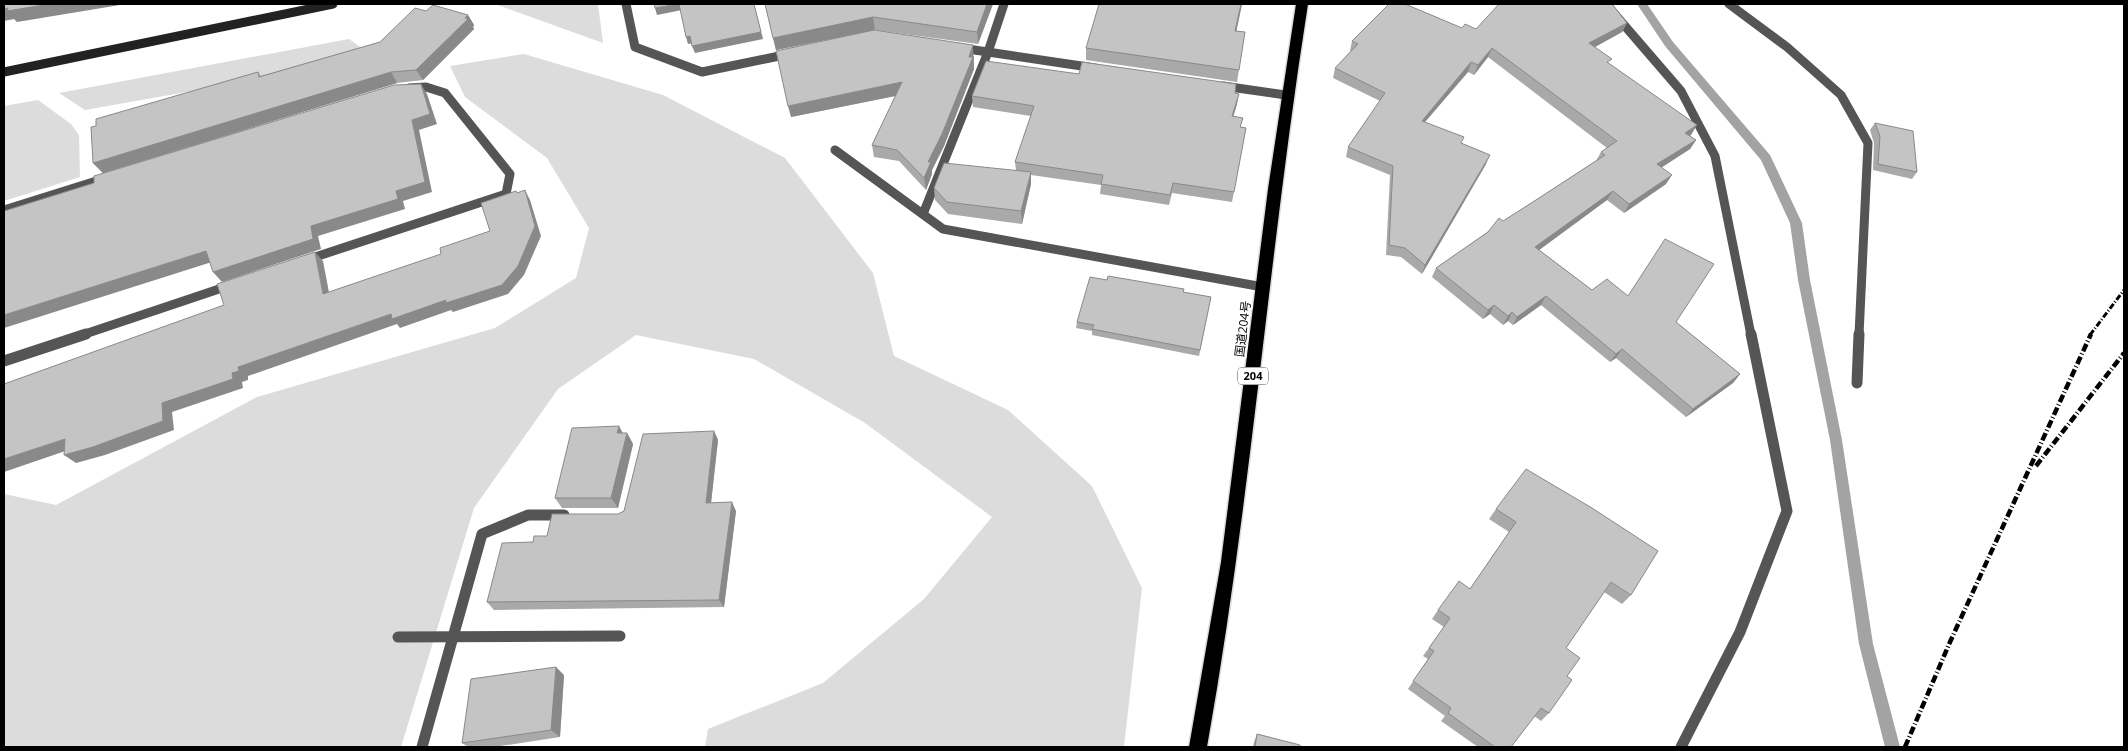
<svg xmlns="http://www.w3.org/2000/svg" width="2128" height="751" viewBox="0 0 2128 751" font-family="'Open Sans','Noto Sans JP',sans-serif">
<rect width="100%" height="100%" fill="#fff"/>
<g fill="#dcdcdc">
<path d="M495,4H598L603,43Z"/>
<path d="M349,39L405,79L198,90L85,110L59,93Z"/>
<path d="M524,54L663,95L785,158L873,273L894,356L1008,410L1092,486L1142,588L1124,747H705L708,729L823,683L924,599L992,517L865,423L754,359L636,335L558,389L474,508L401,747H4V494L56,505L257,397L495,328L576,278L589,228L547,158L465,97L450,66Z"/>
<path d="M38,100L71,124L79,135L80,177L4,201V106Z"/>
</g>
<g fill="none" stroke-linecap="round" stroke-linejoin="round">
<path fill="#a3a3a3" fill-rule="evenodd" d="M1637,4H1647L1673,42L1770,155L1802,223L1810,280L1842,440L1873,644L1900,747H1885L1859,644L1830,440L1798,280L1790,223L1761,160L1665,46Z"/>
<g stroke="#dbdbdb" stroke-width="3">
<path id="highway" d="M1296,4H1308C1269,251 1251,501 1207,747H1189L1221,562L1268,189Z"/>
</g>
<path stroke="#555" stroke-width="9" d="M1729,4L1787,47L1841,95L1868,143L1859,335"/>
<path stroke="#555" stroke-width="11" d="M1857,383L1859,334"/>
<g stroke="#555" stroke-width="9">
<path d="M626,4L635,47L702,72L789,54"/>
<path d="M1606,4L1681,91L1715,156L1751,335"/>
<path d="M961,48L1095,68"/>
<path d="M1223,86L1286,95"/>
<path d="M835,150L943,229L1263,287"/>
<path d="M4,210L106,178"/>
<path d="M923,214L988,52L1004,4"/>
<path d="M306,260L506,194L510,174L445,93L426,87L409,88"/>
<path d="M82,335L231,285"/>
</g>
<g stroke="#555" stroke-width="11">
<path d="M4,361L86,334"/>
<path d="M398,637L620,636"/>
<path d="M422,747L482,534L528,515H564"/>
<path d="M1681,747L1740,632L1787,511L1751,334"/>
</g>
<path stroke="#222" stroke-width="9" d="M4,72L333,4"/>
<use href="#highway" fill="#000" fill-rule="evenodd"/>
<path stroke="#000" stroke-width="3" stroke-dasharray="6 2 1 2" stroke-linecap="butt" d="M2090,335L2124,290"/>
<g stroke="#000" stroke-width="4.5" stroke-dasharray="8 2.5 1 2.5" stroke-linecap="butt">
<path d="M2036,466L2124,353"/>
<path d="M1905,747L1950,642L2091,334"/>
</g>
</g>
<g fill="#a9a9a9">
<path d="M765,4H993L978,44L875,30L776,50Z"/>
<path d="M1242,4L1236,31L1245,32L1237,82L1086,60V48Z"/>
<path d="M426,11L468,15L474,25L473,27L474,29L423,80L397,83L103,173L93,163L258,72L261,76L380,42Z"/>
<path d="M1627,23L1622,32L1595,47L1609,64L1691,135L1690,136L1696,140L1690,149L1661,168L1666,184L1624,213L1607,200L1539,250L1592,290L1628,296L1676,322L1740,374L1733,383L1686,417L1616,358L1610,362L1541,305L1513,325L1508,321L1503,325L1490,314L1483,319L1432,277L1436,268L1503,221L1596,161L1601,152L1607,148L1488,57L1474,75L1468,72L1425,122L1461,143L1486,164L1422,274L1401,257L1386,255L1390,175L1346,157L1348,147L1380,101L1333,78L1335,68L1351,51H1350L1352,41L1462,28L1476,29Z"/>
<path d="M974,56V69L944,146L932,170V174L926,190L899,161L874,157L872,145L896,96L791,117Z"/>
<path d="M1079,74L1235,93L1237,104L1233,117L1241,127L1246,128L1232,202L1172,193L1169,205L1100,194L1101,185L1031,175V184L1022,224L948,214L935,200L934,188L1016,170L1015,162L1031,116L973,107L972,96Z"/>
<path d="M1875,123L1917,172L1912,179L1873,170L1874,143L1870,130Z"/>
<path d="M1107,280L1211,297L1199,356L1092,335V331L1076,328L1077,322Z"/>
<path d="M714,431L718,440L711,503L736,511L724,607L494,610L487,602L533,542L547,536L618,514L624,511Z"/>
<path d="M623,433H627L633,444L618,508H562L555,498Z"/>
<path d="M1496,509L1631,595L1622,604L1604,592L1566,648L1567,676L1549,713L1541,721L1534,716L1511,747H1478L1441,721L1445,716L1408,689L1428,659L1423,656L1444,627L1432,619L1438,610L1470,589L1509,532L1489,519Z"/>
<path d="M564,675L560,737L494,747H468L462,743Z"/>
<path d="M1257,734L1300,747H1253L1254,742Z"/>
</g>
<g fill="#898989">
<path d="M50,4H126L17,22L14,19L4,21V9Z"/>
<path d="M680,4L682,10L657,15L655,8Z"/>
<path d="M754,4L763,39L695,53L692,46Z"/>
<path d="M987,4H993L978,44L977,32Z"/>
<path d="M1241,4H1242L1234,43L1235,31Z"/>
<path d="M468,15L474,25L473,27L474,29L423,80L416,70Z"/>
<path d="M873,17L875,30L776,50L773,38Z"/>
<path d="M1627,23L1622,32L1584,53L1589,43Z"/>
<path d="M690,36L693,43L688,44L686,37Z"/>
<path d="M973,45L974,69L944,146L932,170V174L926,190L924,178L928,162Z"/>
<path d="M1492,48L1488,57L1474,75L1478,65Z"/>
<path d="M1471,62L1468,72L1418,130L1422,121Z"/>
<path d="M391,72L397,83L103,173L93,163Z"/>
<path d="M902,82L904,94L791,117L788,106Z"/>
<path d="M421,84L427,94L437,124L419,130L432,192L403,201L405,209L318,236L321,249L222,282L213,272L311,226L396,191Z"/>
<path d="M1239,94L1237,104L1230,127L1232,116Z"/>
<path d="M1697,125L1691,135L1679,142L1685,133Z"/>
<path d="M1696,140L1690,149L1651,174L1657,164Z"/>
<path d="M1490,155L1486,164L1422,274L1425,265Z"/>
<path d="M1031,172V184L1022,224L1021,211Z"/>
<path d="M1672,175L1666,184L1624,213L1629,204Z"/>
<path d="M525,190L530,200L541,236L524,275L508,294L453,312L451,310L400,328L397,324L248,376V380L242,382L243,388L172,412L174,430L105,455L76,463L64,455L162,403L238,367L391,314L446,300Z"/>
<path d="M1613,191L1607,200L1531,256L1535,247Z"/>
<path d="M206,251L215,261L4,328V315Z"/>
<path d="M315,252L323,261L331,303L323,294Z"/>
<path d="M1546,296L1541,305L1513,325L1517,317Z"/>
<path d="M1494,305L1490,314L1483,319L1488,310Z"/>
<path d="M1512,312L1508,321L1503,325L1508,316Z"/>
<path d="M1622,349L1616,358L1610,362L1616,354Z"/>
<path d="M1740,374L1733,383L1686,417L1693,409Z"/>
<path d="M619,426L625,437L617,433Z"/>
<path d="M714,431L718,440L710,512L706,503Z"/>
<path d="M627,433L633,444L618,508L611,498Z"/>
<path d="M65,439L77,447L4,472V459Z"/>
<path d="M732,502L736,511L724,607L719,600Z"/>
<path d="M556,667L564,675L560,737L551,730Z"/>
</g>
<g fill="#c4c4c4" stroke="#898989">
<path d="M4,4H50L7,11L8,8L4,9Z"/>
<path d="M654,4H678L655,8Z"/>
<path d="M679,4H754L761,32L692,46L690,36L686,37Z"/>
<path d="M765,4H987L977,32L873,17L773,38Z"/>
<path d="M1099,4H1241L1235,31L1245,32L1239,70L1086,48Z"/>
<path d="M1389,4H1405L1462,28L1465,24L1476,29L1499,4H1612L1627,23L1589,43L1612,59L1607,62L1697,125L1685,133L1696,140L1657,164L1672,175L1629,204L1613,191L1535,247L1592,290L1607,279L1628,296L1665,239L1714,264L1676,322L1740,374L1693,409L1622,349L1616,354L1546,296L1517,317L1512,312L1508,316L1494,305L1488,310L1436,268L1488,232L1499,218L1503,221L1536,200L1605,155L1601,152L1617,141L1492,48L1478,65L1471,62L1422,121L1464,137L1461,143L1490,155L1425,265L1405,248L1389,245L1393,166L1348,147L1385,93L1335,68L1358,44L1352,41Z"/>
<path d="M433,5L468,15L465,18L468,19L416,70L391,72L93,163L91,127L96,126V119L258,72L259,77L380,42L415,8L426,11Z"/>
<path d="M874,30L973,45L969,57H973L942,134L928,162H931L924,178L897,150L872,145L902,82L788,106L776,51Z"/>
<path d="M986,61L1079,74L1082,62L1236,84L1235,93L1239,94L1232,116L1243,118L1240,127L1246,128L1234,192L1173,183L1170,195L1101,184L1103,175L1015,162L1034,106L972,96Z"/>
<path d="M421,84L430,114L412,120L425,182L396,191L398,199L311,226L313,239L213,272L206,251L4,315V211L94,183V176L394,85Z"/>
<path d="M1875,123L1913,131L1917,172L1878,164L1880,136Z"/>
<path d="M944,163L1031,172L1021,211L947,202L934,188Z"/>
<path d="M525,190L535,226L518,266L502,285L446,303V300L392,319L391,314L238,367L239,371L232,373L233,379L162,403L163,421L93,447L64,455L65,439L4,459V384L224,305L217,284L315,252L323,294L441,254L440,248L490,231L481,203L516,191L517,193Z"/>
<path d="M1108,276L1184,289L1183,292L1211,297L1200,350L1092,329L1094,325L1077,322L1090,277L1107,280Z"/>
<path d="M619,426L617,433H627L611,498H555L572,428Z"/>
<path d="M714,431L706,503L732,502L719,600L487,602L502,543L533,542L534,536H547L552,514H618L624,511L643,434Z"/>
<path d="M1526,469L1592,508L1658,551L1631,595L1611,582L1566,648L1580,658L1567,676L1572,680L1549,713L1541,708L1511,747H1495L1448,713L1451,708L1413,681L1434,651L1429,648L1450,618L1438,610L1459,581L1470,589L1516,522L1496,509Z"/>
<path d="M556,667L551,730L462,743L471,679Z"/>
<path d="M1257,734L1300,745V747H1255Z"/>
</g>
<g text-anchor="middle" stroke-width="4" stroke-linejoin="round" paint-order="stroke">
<rect fill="#fff" stroke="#4c4c4c" stroke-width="1" x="1238" y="367.5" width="30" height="17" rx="4"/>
<g font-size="11" font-weight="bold" fill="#000">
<text x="1253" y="380">204</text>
</g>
<g font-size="12" fill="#000" stroke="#fff">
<text transform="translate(1243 329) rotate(-83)" y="4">国道204号</text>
</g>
</g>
<rect width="2128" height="751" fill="none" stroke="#000000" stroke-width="10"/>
</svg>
